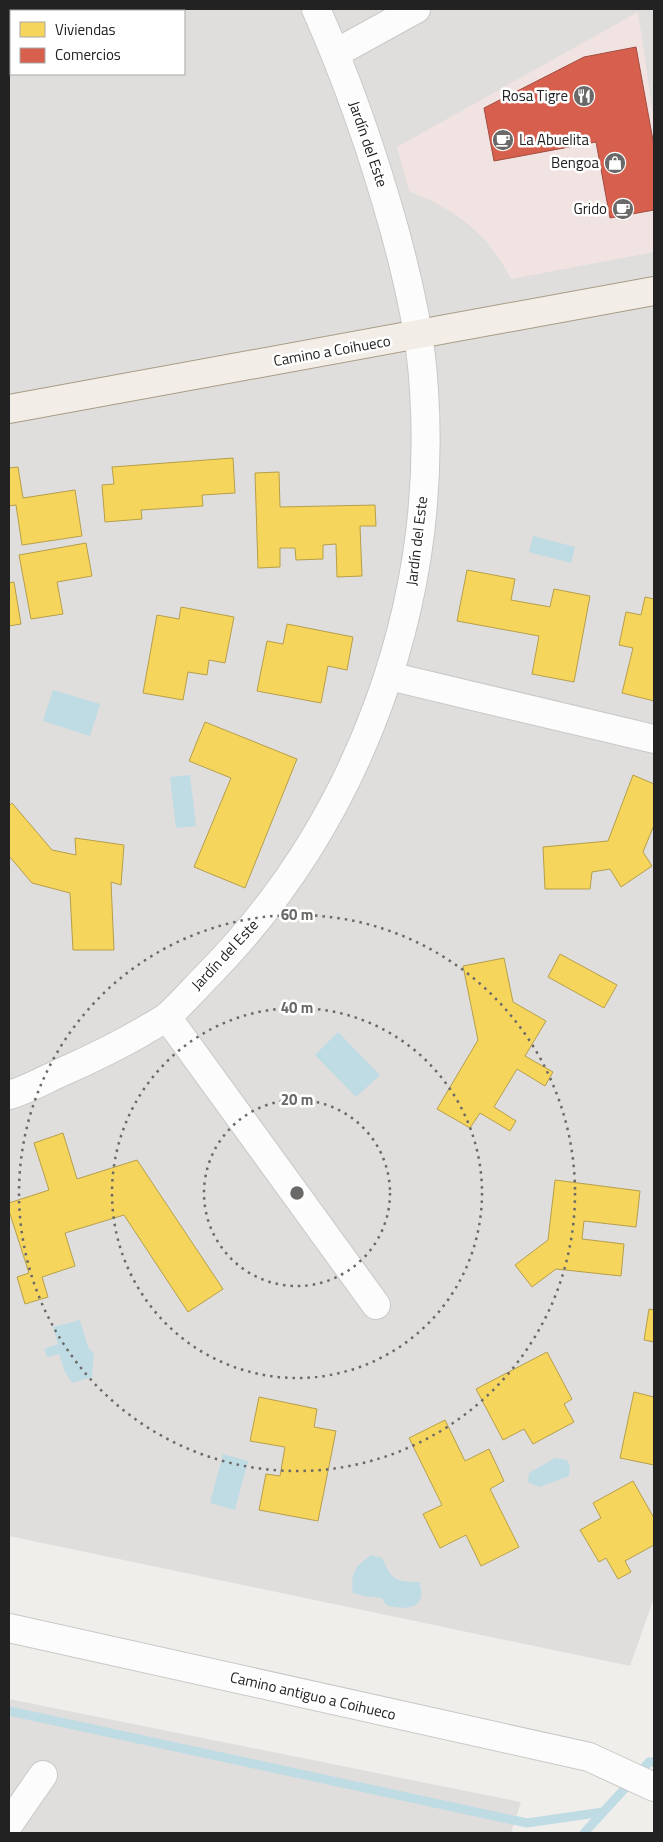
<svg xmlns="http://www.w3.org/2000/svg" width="663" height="1842" viewBox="0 0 663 1842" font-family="'Titillium Web',sans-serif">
<rect width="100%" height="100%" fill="#f0eeeb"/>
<g fill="#dfdedc" fill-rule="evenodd">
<path d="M9,9H654V1598L630,1666L9,1536ZM11,11H184V74H11Z"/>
<path d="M9,1699L521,1802L511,1833H9Z"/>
</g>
<path fill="#f1e3e1" d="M638,12L654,122V252L511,279L501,261L486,241L469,225L450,211L430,200L409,191L397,147Z"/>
<g fill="#bfdbe3">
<path d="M533,536L575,547L571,563L529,552Z"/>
<path d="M53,690L100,704L90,736L43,721Z"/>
<path d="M190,775L196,826L176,828L170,777Z"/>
<path d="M338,1032L380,1075L356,1097L315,1055Z"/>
<path d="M80,1320L88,1347L94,1354L92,1377L72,1383L65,1372L59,1354L47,1357L44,1349L58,1344L53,1327Z"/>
<path d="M223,1454L248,1461L235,1510L210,1503Z"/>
<path d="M555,1458L567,1460L570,1468L569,1476L539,1487L528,1482L529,1473Z"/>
<path d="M371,1555L382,1558C392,1580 395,1582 419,1582C429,1609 406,1611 386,1605L382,1598L364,1596L353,1593C350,1574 355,1566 371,1555Z"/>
</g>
<g fill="#f6d55c" stroke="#b69f4b">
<path d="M233,458L235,493L202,495L203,506L141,510L142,519L105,522L102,485L114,484L112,467Z"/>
<path d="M18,467L23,498L75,490L82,536L22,545L16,505L9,506V468Z"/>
<path d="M279,472L280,507L375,505L376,526H360L362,576L337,577L336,544L323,545V559L296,560L295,548H280V567L258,568L255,473Z"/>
<path d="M86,543L92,576L57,582L63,614L31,619L19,555Z"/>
<path d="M467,570L515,579L511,600L550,607L554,589L590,596L574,682L532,674L539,636L457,621Z"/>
<path d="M14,582L21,624L9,626V583Z"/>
<path d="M645,597L654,599V701L622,693L633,648L619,645L626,612L641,615Z"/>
<path d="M181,607L234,617L225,663L209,660L207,675L188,672L183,700L143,693L157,615L179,619Z"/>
<path d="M287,624L353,637L347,670L328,666L321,703L257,691L267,641L283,644Z"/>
<path d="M205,722L297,759L245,888L194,867L231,778L189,761Z"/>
<path d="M633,775L654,784V825L643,852L652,866L621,887L610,869L592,872L590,889H545L543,847L608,841Z"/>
<path d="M12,803L52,850L76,855L75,838L124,845L121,885L111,882L114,950H73L70,893L32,883L9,856V806Z"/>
<path d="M560,954L617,985L604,1008L548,977Z"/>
<path d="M504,958L513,1002L546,1021L525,1056L553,1072L545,1086L517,1069L494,1107L516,1121L510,1131L480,1113L470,1128L437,1109L478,1040L463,966Z"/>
<path d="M63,1133L77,1179L137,1160L223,1289L188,1312L124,1215L65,1233L75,1266L42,1277L48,1297L25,1304L17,1277L29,1273L9,1211V1203L49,1190L34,1143Z"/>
<path d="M555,1180L640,1191L636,1227L584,1221L582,1239L624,1244L621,1276L556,1269L532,1287L515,1265L548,1240Z"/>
<path d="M649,1309L654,1310V1342L644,1340Z"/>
<path d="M547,1352L572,1399L564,1404L574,1422L533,1444L524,1429L503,1440L476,1389Z"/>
<path d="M634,1392L654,1397V1465L620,1458Z"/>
<path d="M259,1397L317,1409L314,1427L336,1431L318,1521L259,1510L266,1474L280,1476L285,1447L250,1441Z"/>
<path d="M445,1420L465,1461L489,1449L504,1481L490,1489L519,1547L481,1566L466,1535L440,1548L423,1514L442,1505L409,1438Z"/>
<path d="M633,1481L654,1518V1545L625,1561L631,1572L618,1579L606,1558L599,1562L580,1530L601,1518L593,1503Z"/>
</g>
<path fill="#d6604d" stroke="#a04d40" d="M636,47L654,146V210L610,218L596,142L494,161L484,108L584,57Z"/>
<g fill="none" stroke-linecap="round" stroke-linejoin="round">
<g stroke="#bfdbe3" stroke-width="9">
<path d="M9,1711L527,1823L603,1812"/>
<path d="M584,1833L649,1762H654"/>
</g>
<g stroke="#c9c8c7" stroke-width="30">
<g id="minor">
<path d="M336,53L416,9"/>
<path d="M389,676L654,739"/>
<path d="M167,1017L376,1305"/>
<path d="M9,1095C27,1090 44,1080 62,1072C89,1060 116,1047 142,1032C151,1026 161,1022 169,1015C183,1002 196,987 209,974C360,820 438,604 424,390C421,336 409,284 395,232C374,156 348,81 316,9"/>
<path d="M9,1628L589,1757L654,1787"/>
<path d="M9,1824L43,1775"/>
</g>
</g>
<g stroke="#a79c86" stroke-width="30">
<path id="major" d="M9,409L654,291"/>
</g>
<use href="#minor" stroke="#fdfcfc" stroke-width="28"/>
<use href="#major" stroke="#f3ede7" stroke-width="28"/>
</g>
<g fill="none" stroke="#6a6968" stroke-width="2.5" stroke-dasharray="2.5 5">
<circle cx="297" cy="1193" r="93"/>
<circle cx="297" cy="1193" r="185"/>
<circle cx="297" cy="1193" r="278"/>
</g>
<defs>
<g id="restaurant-disc" transform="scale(1.125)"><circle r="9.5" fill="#6a6968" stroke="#fff"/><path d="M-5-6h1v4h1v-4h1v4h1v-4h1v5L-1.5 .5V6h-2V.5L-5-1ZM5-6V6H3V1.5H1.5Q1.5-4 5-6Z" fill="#fff"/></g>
<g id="cafe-disc" transform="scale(1.125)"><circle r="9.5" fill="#6a6968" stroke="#fff"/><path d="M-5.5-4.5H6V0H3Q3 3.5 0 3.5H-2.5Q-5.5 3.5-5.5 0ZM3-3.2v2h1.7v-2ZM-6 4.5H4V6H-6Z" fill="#fff"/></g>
<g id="shop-disc" transform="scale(1.125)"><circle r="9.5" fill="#6a6968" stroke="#fff"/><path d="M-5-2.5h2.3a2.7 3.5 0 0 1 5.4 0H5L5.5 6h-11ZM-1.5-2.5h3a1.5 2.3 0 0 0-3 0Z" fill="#fff"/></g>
</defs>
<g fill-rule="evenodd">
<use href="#restaurant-disc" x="584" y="96"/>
<use href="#cafe-disc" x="503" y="140"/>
<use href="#shop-disc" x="615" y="163"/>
<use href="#cafe-disc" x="623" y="209"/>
</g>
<g text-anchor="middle" stroke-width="5" stroke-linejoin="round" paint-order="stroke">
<g font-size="15" fill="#222" stroke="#fff" text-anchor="end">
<text x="568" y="101">Rosa Tigre</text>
<text x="519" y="145" text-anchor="start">La Abuelita</text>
<text x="599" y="168">Bengoa</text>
<text x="607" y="214">Grido</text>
</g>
<g font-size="15" fill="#222" stroke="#fff">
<text transform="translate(368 144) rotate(71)" y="5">Jardín del Este</text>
<text transform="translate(332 351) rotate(-10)" y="5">Camino a Coihueco</text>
<text transform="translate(417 541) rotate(-83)" y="5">Jardín del Este</text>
<text transform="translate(225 955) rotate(-47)" y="5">Jardín del Este</text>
<text transform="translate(313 1696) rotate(13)" y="5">Camino antiguo a Coihueco</text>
</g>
</g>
<circle cx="297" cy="1193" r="8" fill="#6a6968" stroke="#fff" stroke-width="2.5"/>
<g font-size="15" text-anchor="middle" font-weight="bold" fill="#6a6968" stroke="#fff" stroke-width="5" stroke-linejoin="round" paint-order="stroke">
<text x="297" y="920">60 m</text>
<text x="297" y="1013">40 m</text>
<text x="297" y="1105">20 m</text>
</g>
<rect width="663" height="1842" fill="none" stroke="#222222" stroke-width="20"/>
<rect x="10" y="10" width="175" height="65" fill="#ffffff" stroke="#a7a7a7"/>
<rect x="20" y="22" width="25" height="15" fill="#f6d55c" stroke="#a7a7a7"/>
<text x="55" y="35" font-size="15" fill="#222222">Viviendas</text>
<rect x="20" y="48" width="25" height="15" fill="#d6604d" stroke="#a7a7a7"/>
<text x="55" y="60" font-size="15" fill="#222222">Comercios</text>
</svg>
